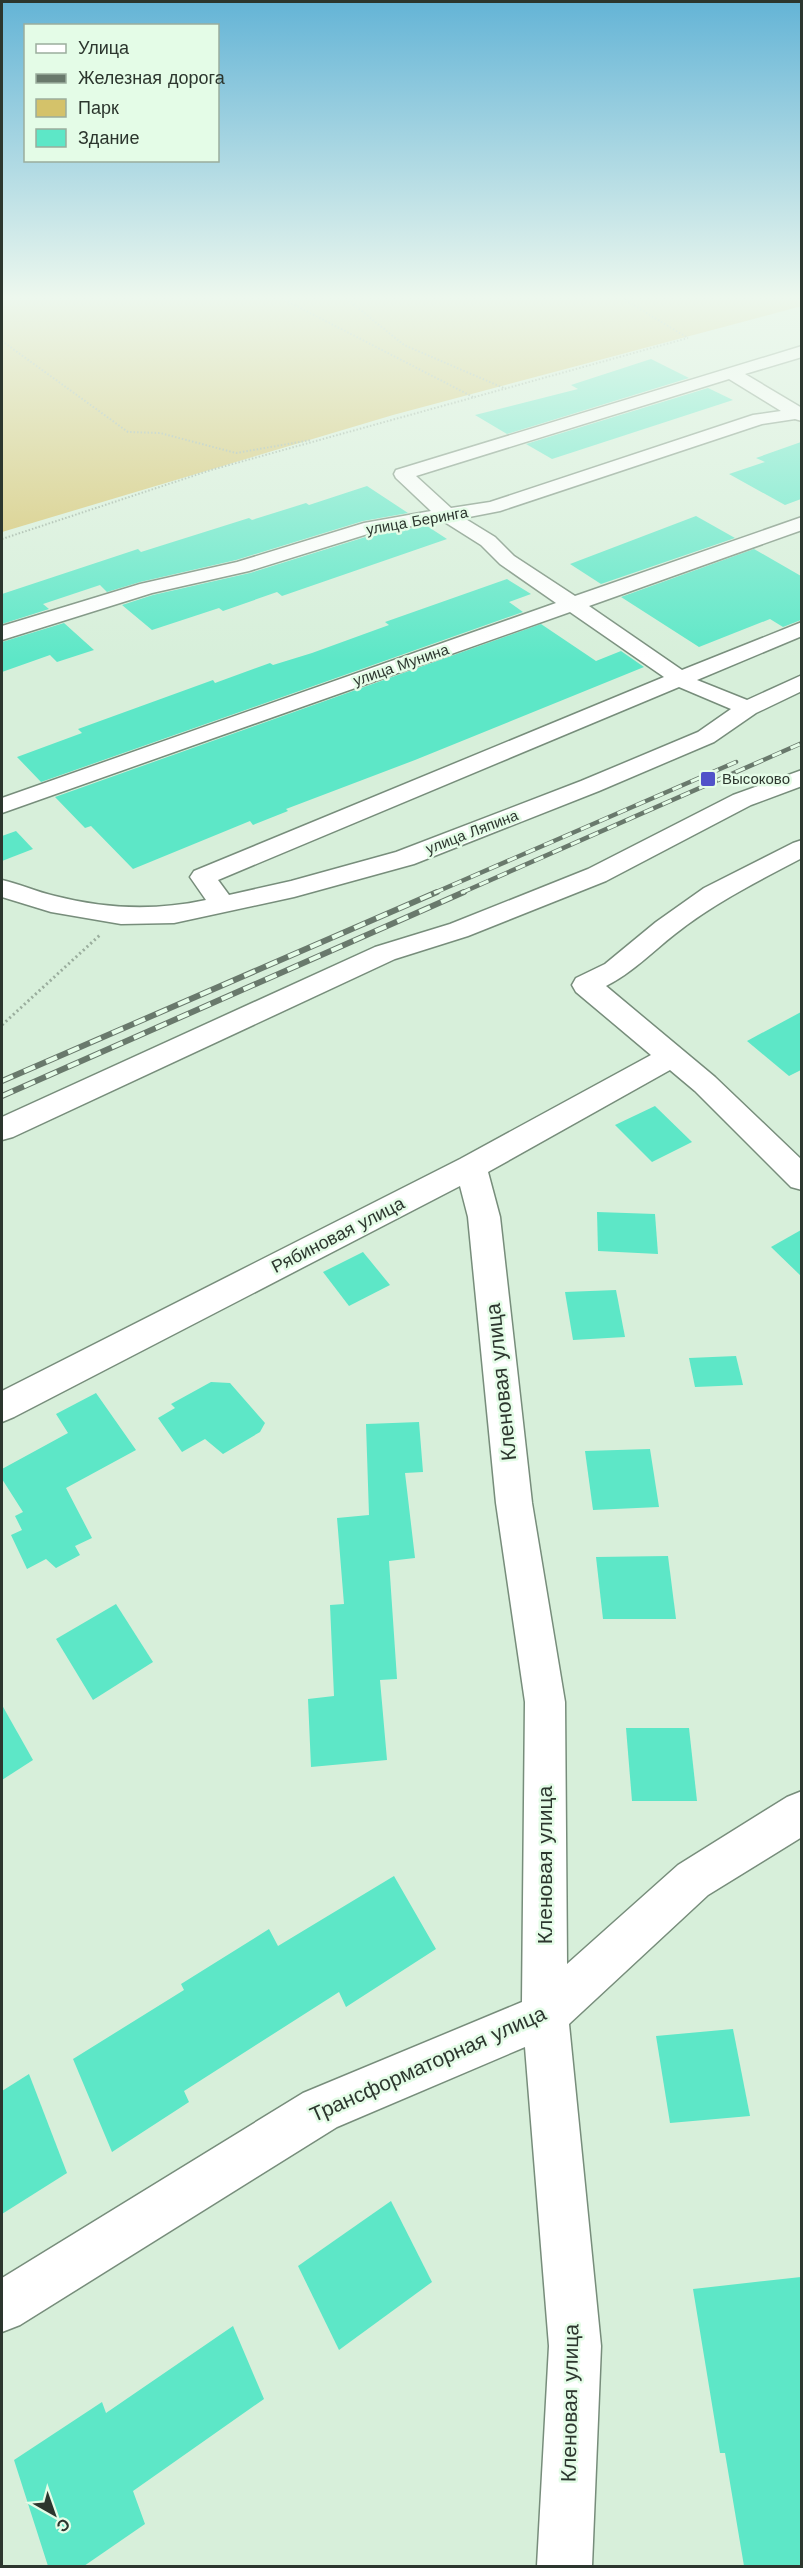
<svg xmlns="http://www.w3.org/2000/svg" width="803" height="2568" viewBox="0 0 803 2568" font-family="'Work Sans',sans-serif">
<rect width="100%" height="100%" fill="#d7efda"/>
<path fill="#d4c26a" d="M2,300H801L802,306L393,415L2,532Z"/>
<g fill="#5de7c7">
<path d="M651,359L689,378L507,434L475,415L578,389L571,385Z"/>
<path d="M708,388L733,400L552,459L526,444Z"/>
<path d="M801,442V499L785,505L729,474L765,462L756,458Z"/>
<path d="M367,486L408,513L363,521L236,560L140,582L107,592L100,585L43,604L49,609L2,624V594L138,549L141,552L249,518L252,520L306,503L309,505Z"/>
<path d="M696,516L735,538L601,584L570,564Z"/>
<path d="M427,526L447,539L282,596L277,592L223,611L219,608L152,630L122,605L153,595L250,573L375,534Z"/>
<path d="M754,549L801,576V620L783,627L770,619L699,647L621,597Z"/>
<path d="M507,579L531,594L509,602L523,612L41,782L17,757L82,733L78,729L213,680L215,683L270,663L273,665L312,653L389,625L385,622Z"/>
<path d="M64,623L94,650L57,662L50,655L2,672V642Z"/>
<path d="M541,624L596,661L621,651L644,667L415,760L286,809L288,811L253,825L250,821L133,869L91,826L85,828L55,797Z"/>
<path d="M16,831L33,849L2,861V836Z"/>
<path d="M801,1012V1070L789,1076L747,1041Z"/>
<path d="M655,1106L692,1142L652,1162L615,1125Z"/>
<path d="M597,1212L655,1214L658,1254L598,1251Z"/>
<path d="M801,1230V1276L771,1247Z"/>
<path d="M363,1252L390,1285L349,1306L323,1272Z"/>
<path d="M616,1290L625,1337L573,1340L565,1292Z"/>
<path d="M736,1356L743,1385L695,1387L689,1358Z"/>
<path d="M211,1382L230,1383L265,1423L260,1432L223,1454L205,1439L182,1452L158,1418L175,1408L171,1404Z"/>
<path d="M96,1393L136,1450L66,1488L92,1538L75,1546L80,1555L56,1568L46,1559L27,1569L11,1535L22,1530L15,1516L23,1512L2,1479V1469L68,1433L56,1414Z"/>
<path d="M419,1422L423,1472L405,1473L415,1558L389,1561L397,1679L380,1680L387,1760L311,1767L308,1699L334,1696L330,1605L344,1604L337,1518L369,1515L366,1424Z"/>
<path d="M650,1449L659,1507L593,1510L585,1451Z"/>
<path d="M668,1556L676,1619H603L596,1557Z"/>
<path d="M116,1604L153,1662L93,1700L56,1639Z"/>
<path d="M2,1705L33,1760L2,1780Z"/>
<path d="M626,1728H689L697,1801H632Z"/>
<path d="M394,1876L436,1949L346,2007L339,1992L184,2091L189,2102L112,2152L73,2059L184,1990L181,1984L269,1929L278,1946Z"/>
<path d="M733,2029L750,2116L670,2123L656,2036Z"/>
<path d="M29,2074L67,2173L2,2214V2091Z"/>
<path d="M391,2201L432,2282L339,2350L298,2266Z"/>
<path d="M801,2277V2566H744L725,2453H720L693,2289Z"/>
<path d="M233,2326L264,2399L133,2491L145,2524L84,2566H48L14,2460L102,2402L106,2413Z"/>
</g>
<g fill="none" stroke-linecap="round" stroke-linejoin="round">
<g stroke="#778d7b" stroke-width="3">
<g id="minor">
<path d="M802,346V357L745,374L802,408V421L795,419L762,424L500,511L464,518L495,537L514,556L575,596L802,517V530L589,606L682,670L802,622V636L697,680L747,700L802,675V691L756,713L714,742L599,791L414,864L294,897L174,923L121,924L51,912L2,897V880C20,884 37,892 55,896C105,909 155,911 206,900L190,877L194,871L664,677L570,612L2,813V798L556,603L500,564L481,545L443,521L374,532L249,571L152,593L2,640V626L140,584L237,562L364,523L431,511L396,478L394,474L396,470ZM729,379L781,411L753,415L490,502L451,508L416,476ZM679,687L731,709L698,732L581,781L396,852L291,881L229,895L218,880Z"/>
<path d="M802,770V786L751,805L606,881L468,936L395,959L13,1137L2,1140V1117L375,947L450,924L588,869L733,795Z"/>
<path d="M802,840V858C758,881 714,903 675,934C652,952 632,973 606,986L715,1077L802,1160V1190L791,1187L695,1091L670,1070L488,1172L500,1217L532,1503L565,1702L567,1964L678,1865L787,1797L802,1791V1837L708,1895L569,2024L601,2346L592,2566H537L549,2346L525,2047L337,2127L20,2325L2,2332V2278L303,2093L522,2002L525,1702L496,1503L468,1217L460,1186L14,1417L2,1422V1391L460,1159L651,1055L576,992L572,985L576,978L605,964L656,922L704,888L793,843Z"/>
</g>
</g>
<g stroke="#9aad9d" stroke-width="2" stroke-dasharray="1.5 2" stroke-linecap="butt">
<path d="M285,300L475,398"/>
<path d="M348,300L404,345L506,389"/>
<path d="M625,300L688,338"/>
<path d="M2,341L128,432L160,433L236,453L311,440"/>
<path d="M2,539L211,470L688,338"/>
</g>
<path stroke="#9aad9d" stroke-width="3" stroke-dasharray="2 3" stroke-linecap="butt" d="M2,1025L100,935"/>
<use href="#minor" fill="#fff" fill-rule="evenodd"/>
<g stroke="#69796c" stroke-width="4.5">
<g id="rail-far1">
<path d="M434,893L736,762"/>
<path d="M461,893L802,743"/>
</g>
</g>
<g stroke="#69796c" stroke-width="6">
<g id="rail">
<path d="M2,1081L437,892"/>
<path d="M2,1096L464,892"/>
</g>
</g>
<use href="#rail-far1" stroke="#e4fce7" stroke-width="3" stroke-dasharray="10" stroke-linecap="butt"/>
<use href="#rail" stroke="#e4fce7" stroke-width="4" stroke-dasharray="12" stroke-linecap="butt"/>
</g>
<linearGradient id="sky" x2="0" y2="1"><stop stop-color="#64b4d6"/><stop offset="0.45" stop-color="#edf8ee"/><stop offset="1" stop-color="#edf8ee" stop-opacity="0"/></linearGradient>
<rect width="803" height="660" fill="url(#sky)"/>
<rect fill="#5152c9" stroke="#e4fce7" stroke-width="2" x="700" y="771" width="16" height="16" rx="3"/>
<g text-anchor="middle" stroke-width="5" stroke-linejoin="round" paint-order="stroke">
<g font-size="15" fill="#2c362e" stroke="#e4fce7">
<text transform="translate(417 521) rotate(-10)" y="5">улица Беринга</text>
<text transform="translate(401 665) rotate(-19)" y="5">улица Мунина</text>
<text transform="translate(472 832) rotate(-21)" y="5">улица Ляпина</text>
</g>
<g font-size="15" fill="#2c362e" stroke="#e4fce7" text-anchor="start">
<text x="722" y="784">Высоково</text>
</g>
<g font-size="18" fill="#2c362e" stroke="#e4fce7">
<text transform="translate(338 1235) rotate(-27)" y="6">Рябиновая улица</text>
</g>
<g font-size="21" fill="#2c362e" stroke="#e4fce7">
<text transform="translate(501 1382) rotate(-96)" y="7">Кленовая улица</text>
<text transform="translate(545 1865) rotate(-90)" y="7">Кленовая улица</text>
<text transform="translate(428 2064) rotate(-24)" y="7">Трансформаторная улица</text>
<text transform="translate(570 2403) rotate(-89)" y="7">Кленовая улица</text>
</g>
</g>
<rect width="803" height="2568" fill="none" stroke="#2c362e" stroke-width="6"/>
<rect x="24" y="24" width="195" height="138" fill="#e4fce7" stroke="#9aad9d" stroke-width="1.5"/>
<rect x="36" y="44" width="30" height="9" fill="#ffffff" stroke="#9aad9d" stroke-width="1.5"/>
<text x="78" y="54" font-size="18" fill="#2c362e">Улица</text>
<rect x="36" y="74" width="30" height="9" fill="#69796c" stroke="#9aad9d" stroke-width="1.5"/>
<text x="78" y="84" font-size="18" fill="#2c362e">Железная дорога</text>
<rect x="36" y="99" width="30" height="18" fill="#d4c26a" stroke="#9aad9d" stroke-width="1.5"/>
<text x="78" y="114" font-size="18" fill="#2c362e">Парк</text>
<rect x="36" y="129" width="30" height="18" fill="#5de7c7" stroke="#9aad9d" stroke-width="1.5"/>
<text x="78" y="144" font-size="18" fill="#2c362e">Здание</text>
<g transform="translate(54 2514) rotate(140)" stroke="#e4fce7" stroke-width="4.5" paint-order="stroke">
<path d="M0-4.5L10 22L0 15L-10 22Z" fill="#2c362e"/>
<text y="-9" font-size="16" font-weight="bold" text-anchor="middle" fill="#2c362e">С</text>
</g>
</svg>
